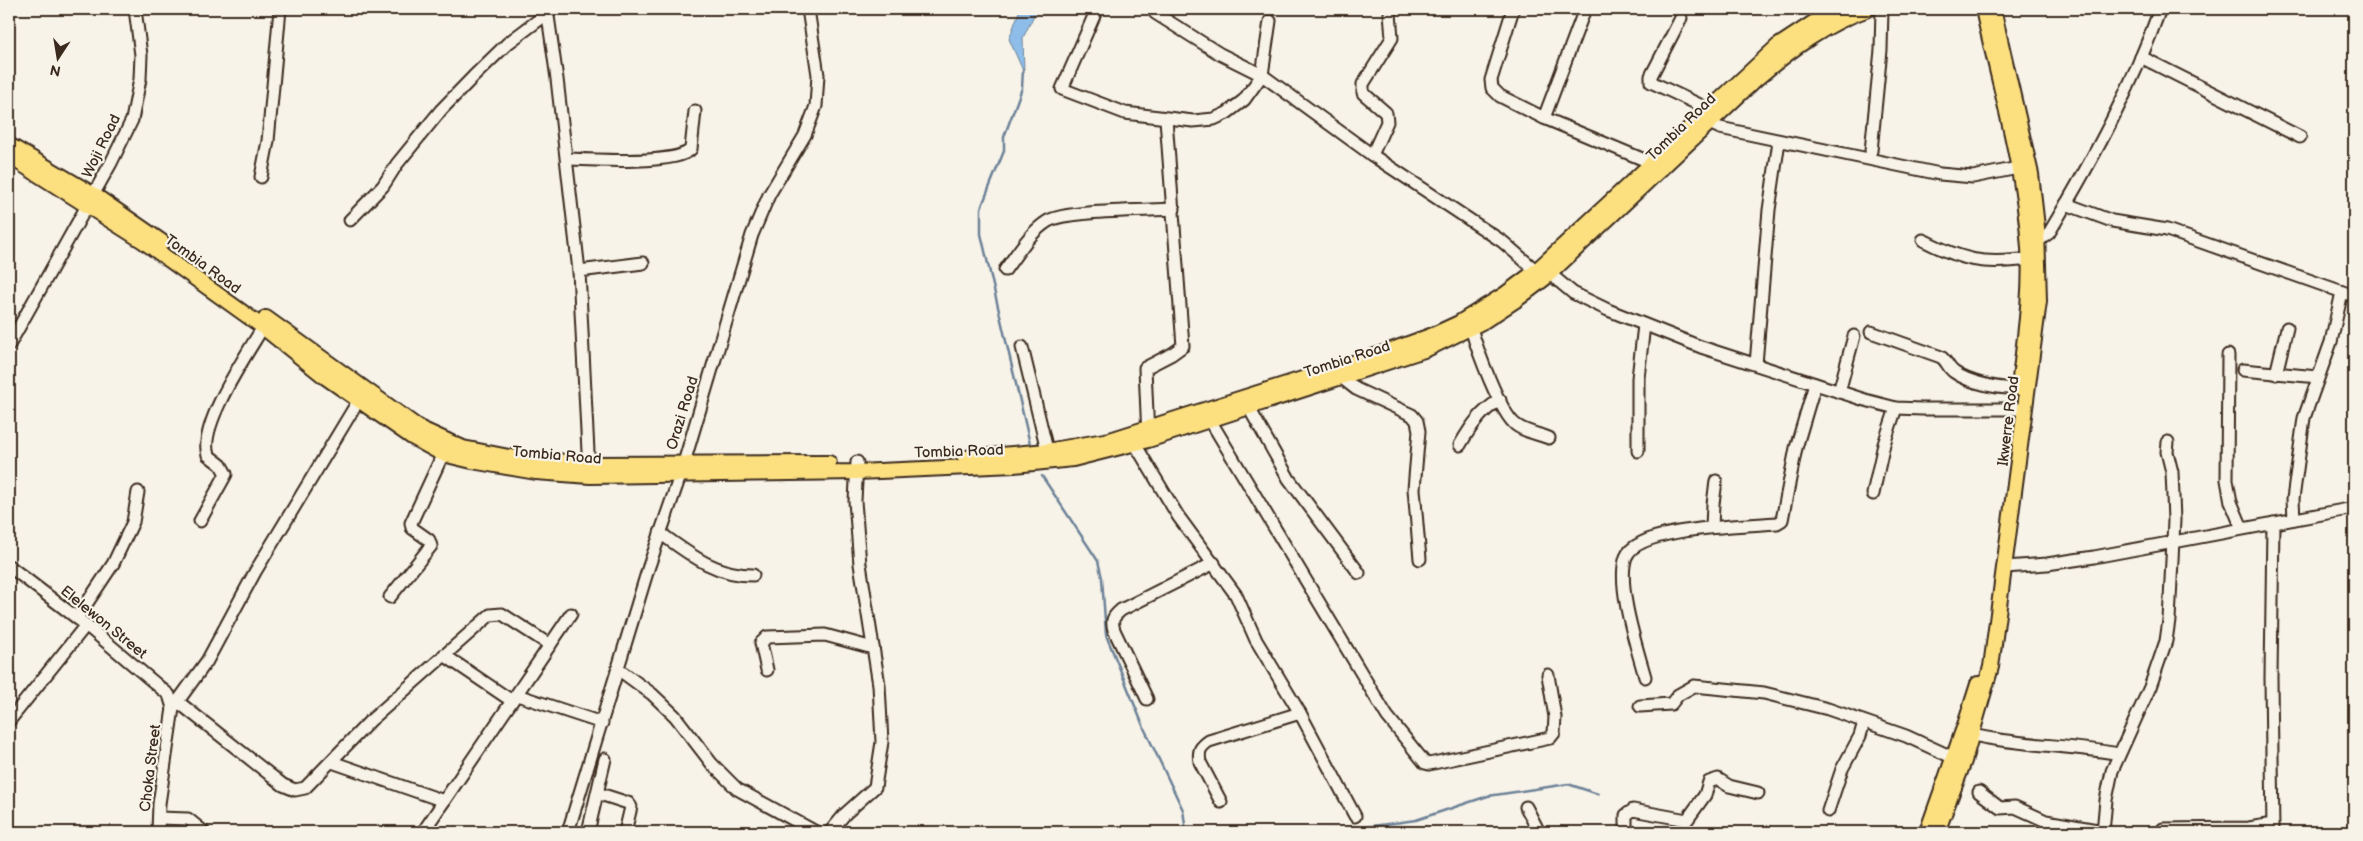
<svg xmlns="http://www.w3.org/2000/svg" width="2363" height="841" viewBox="0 0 2363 841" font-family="'Balsamiq Sans',sans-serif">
<rect width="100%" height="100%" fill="#f7f3e8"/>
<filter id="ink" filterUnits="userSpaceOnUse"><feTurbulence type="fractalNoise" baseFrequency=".02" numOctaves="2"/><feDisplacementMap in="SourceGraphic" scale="10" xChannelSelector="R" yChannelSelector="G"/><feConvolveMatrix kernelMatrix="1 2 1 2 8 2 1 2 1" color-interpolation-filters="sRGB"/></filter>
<g filter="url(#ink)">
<path fill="#8ebde9" stroke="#6d8298" d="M1020,9H1037L1023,38L1024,73L1009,39Z"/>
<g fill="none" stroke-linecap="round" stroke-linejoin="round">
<g stroke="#6d8298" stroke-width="2.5">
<path d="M1023,70L1022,88L1004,137V151L981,208V234L1030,444"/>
<path d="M1042,476L1098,561L1102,578L1106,635L1144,728L1183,810L1186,832"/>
<path d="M1255,832L1351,829L1416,820L1488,796L1568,784L1598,794"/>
</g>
<g stroke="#3b2a1e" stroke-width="15">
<g id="minor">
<path d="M547,9L557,79L579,271L589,472"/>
<path d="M1097,9L1062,89L1125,113L1193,121L1214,119L1227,113L1244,100L1262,75L1270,21"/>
<path d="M1513,9L1491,80L1492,88L1500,96L1544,118L1659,166"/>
<path d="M1155,13L1220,54L1262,75L1372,155L1503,242L1541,275"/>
<path d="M1681,18L1651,76V82L1717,113"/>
<path d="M2141,57L2300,137"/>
<path d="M1544,118L1585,9"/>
<path d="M1703,120L1720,128L1940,174L1973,177L2018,168"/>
<path d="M1871,151L1881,50L1882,9"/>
<path d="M1372,155L1387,122L1386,113L1363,93V84L1392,38L1390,13"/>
<path d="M567,159C588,160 679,165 691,149L695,111"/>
<path d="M261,177L268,141L280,9"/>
<path d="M2066,204L2112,221L2167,230L2354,296"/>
<path d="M350,220L383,186L397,164L441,110L474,76L508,43L548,13"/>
<path d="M1923,240C1964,261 1983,265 2029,259"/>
<path d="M2032,242L2038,241L2049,233C2092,161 2132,88 2160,9"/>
<path d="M1005,270C1017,254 1030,232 1048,221C1066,210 1148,211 1174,209"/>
<path d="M579,271L643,263"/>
<path d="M1549,273L1573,293L1608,310L1701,347L1865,400L1896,408L1922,409H2018"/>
<path d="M1471,328C1477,349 1500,413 1516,425C1525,432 1539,434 1549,438"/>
<path d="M1871,332L1941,357C1947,361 1948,368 1954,372C1967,382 2003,391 2020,387"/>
<path d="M9,345L111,163L132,120L140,79L141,55L135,9"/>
<path d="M1022,347L1049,458"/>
<path d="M2228,355L2227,480L2231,502L2242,528"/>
<path d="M1756,364L1769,210L1779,141"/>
<path d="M2243,370L2318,377"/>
<path d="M2276,374L2287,328"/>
<path d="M1342,378L1356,389L1412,415L1417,421L1419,431L1414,489L1420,559"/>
<path d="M1839,392L1854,336"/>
<path d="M1249,408L1289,479L1359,573"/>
<path d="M1210,420L1387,716L1425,763L1429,764L1550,738L1554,733L1555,717L1548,675"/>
<path d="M1148,436L1145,368L1172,354L1183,346L1166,119"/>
<path d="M1135,444L1178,516L1236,595L1256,640L1300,713L1355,816"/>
<path d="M1460,445C1471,426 1481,411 1500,400"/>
<path d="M1638,451V378L1644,325"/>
<path d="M1873,494L1884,444L1896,408"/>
<path d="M2294,519L2293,499L2304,418L2331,342L2342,292"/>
<path d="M200,521L226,474L221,465L208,455C198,426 247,354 263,327"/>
<path d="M2273,523L2271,678L2273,832"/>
<path d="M1712,527L1713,504L1716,481"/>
<path d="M660,533C689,554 715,575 753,575"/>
<path d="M9,566L86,625L169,695L173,708"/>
<path d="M2005,567L2047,564L2094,557L2354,508"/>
<path d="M390,597L431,546L429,540L412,528L411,523L443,454"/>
<path d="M77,618L113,564L133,522L138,492"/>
<path d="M444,655L512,701"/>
<path d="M618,669L652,694L675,716L712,764L737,789L816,832"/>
<path d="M767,670L761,643L767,637L825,635L873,648"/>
<path d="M1645,677C1637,648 1616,585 1626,557C1638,526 1746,526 1777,523L1782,520L1796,448L1815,384"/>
<path d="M517,695L602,723"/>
<path d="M1147,699L1114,630C1111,620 1113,617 1121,610L1214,563"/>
<path d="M177,701L283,785L295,790L305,788L370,721L490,615L502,614L550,645"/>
<path d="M1640,706L1671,704L1678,695L1694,686L1764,693L1828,709L1906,736L1954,758"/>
<path d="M9,721L86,625"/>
<path d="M1973,735C2021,746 2071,745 2119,754"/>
<path d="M332,762L444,801L571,614"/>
<path d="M1979,792L2000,808L2015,807L2046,821L2103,831"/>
<path d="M597,793L628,803L631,807L625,832"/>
<path d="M1221,802L1200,762C1198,751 1200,747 1209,741L1300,713"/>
<path d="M1526,807L1539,832"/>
<path d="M1828,811L1842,769L1860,736L1864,722"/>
<path d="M159,818L188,819L204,832"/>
<path d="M2163,829L2249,828L2273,824"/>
<path d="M158,832L159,804L173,708L207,661L255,572L363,393"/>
<path d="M423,832L444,801"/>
<path d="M568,832L649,566L680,476L752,235L769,195L805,135L816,106L818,75L808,9"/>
<path d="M588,832L605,759"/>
<path d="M830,832L845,814L875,787L882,742L879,685L860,564L855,501L857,462"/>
<path d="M1626,832V815L1633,810L1687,820L1705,795L1709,782L1718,779L1729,786L1758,793"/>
<path d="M2103,832L2106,800L2112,771L2150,687L2166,641L2169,620L2174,520L2172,472L2167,452L2168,442"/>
</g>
</g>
<g stroke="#3b2a1e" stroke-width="18">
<g id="major">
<path d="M1983,9C2000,87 2024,167 2029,248C2032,295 2024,341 2019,388"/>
<path d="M9,145L94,195L162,242"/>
<path d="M9,156L143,241L263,327L324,376L412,437L443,454L472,461L536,472L590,476L857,472L1014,465L1073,459L1148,440L1427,349L1484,321L1516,300L1545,278L1756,79C1790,50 1826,23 1868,9"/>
<path d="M266,318L419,428L463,448L509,457L589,464L829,463"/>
<path d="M965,458L1047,451L1110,440L1378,355L1433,335L1459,323L1504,295L1536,271L1778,46L1816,21L1841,9"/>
<path d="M1927,832L1966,722L1978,684"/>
<path d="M1937,832L1964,761L1991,667L2039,301L2037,227L2031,174L1993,9"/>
</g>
</g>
<use href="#minor" stroke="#f7f3e8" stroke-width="11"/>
<use href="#major" stroke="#fce080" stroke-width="14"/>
</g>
</g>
<g text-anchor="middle" stroke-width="4.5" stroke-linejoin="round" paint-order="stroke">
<g font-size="15" fill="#3b2a1e" stroke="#f7f3e8">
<text transform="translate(1681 127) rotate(-44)" y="5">Tombia Road</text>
<text transform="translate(101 146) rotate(-64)" y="5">Woji Road</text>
<text transform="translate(203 264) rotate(36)" y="5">Tombia Road</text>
<text transform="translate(1347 359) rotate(-18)" y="5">Tombia Road</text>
<text transform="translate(682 413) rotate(-73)" y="5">Orazi Road</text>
<text transform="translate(2008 421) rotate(-83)" y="5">Ikwerre Road</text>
<text transform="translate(959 451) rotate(-2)" y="5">Tombia Road</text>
<text transform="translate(557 455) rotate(5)" y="5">Tombia Road</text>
<text transform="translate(104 622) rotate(39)" y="5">Elelewon Street</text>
<text transform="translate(150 768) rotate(-83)" y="5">Choka Street</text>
</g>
</g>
<rect width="2363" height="841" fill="none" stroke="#f7f3e8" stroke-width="30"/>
<rect x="15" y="15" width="2333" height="811" fill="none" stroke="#3b2a1e" stroke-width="2" filter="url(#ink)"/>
<g transform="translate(58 58) rotate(192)" stroke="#f7f3e8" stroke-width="4" paint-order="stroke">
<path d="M0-4L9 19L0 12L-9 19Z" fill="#3b2a1e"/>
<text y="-8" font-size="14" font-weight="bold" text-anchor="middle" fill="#3b2a1e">N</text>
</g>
</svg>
